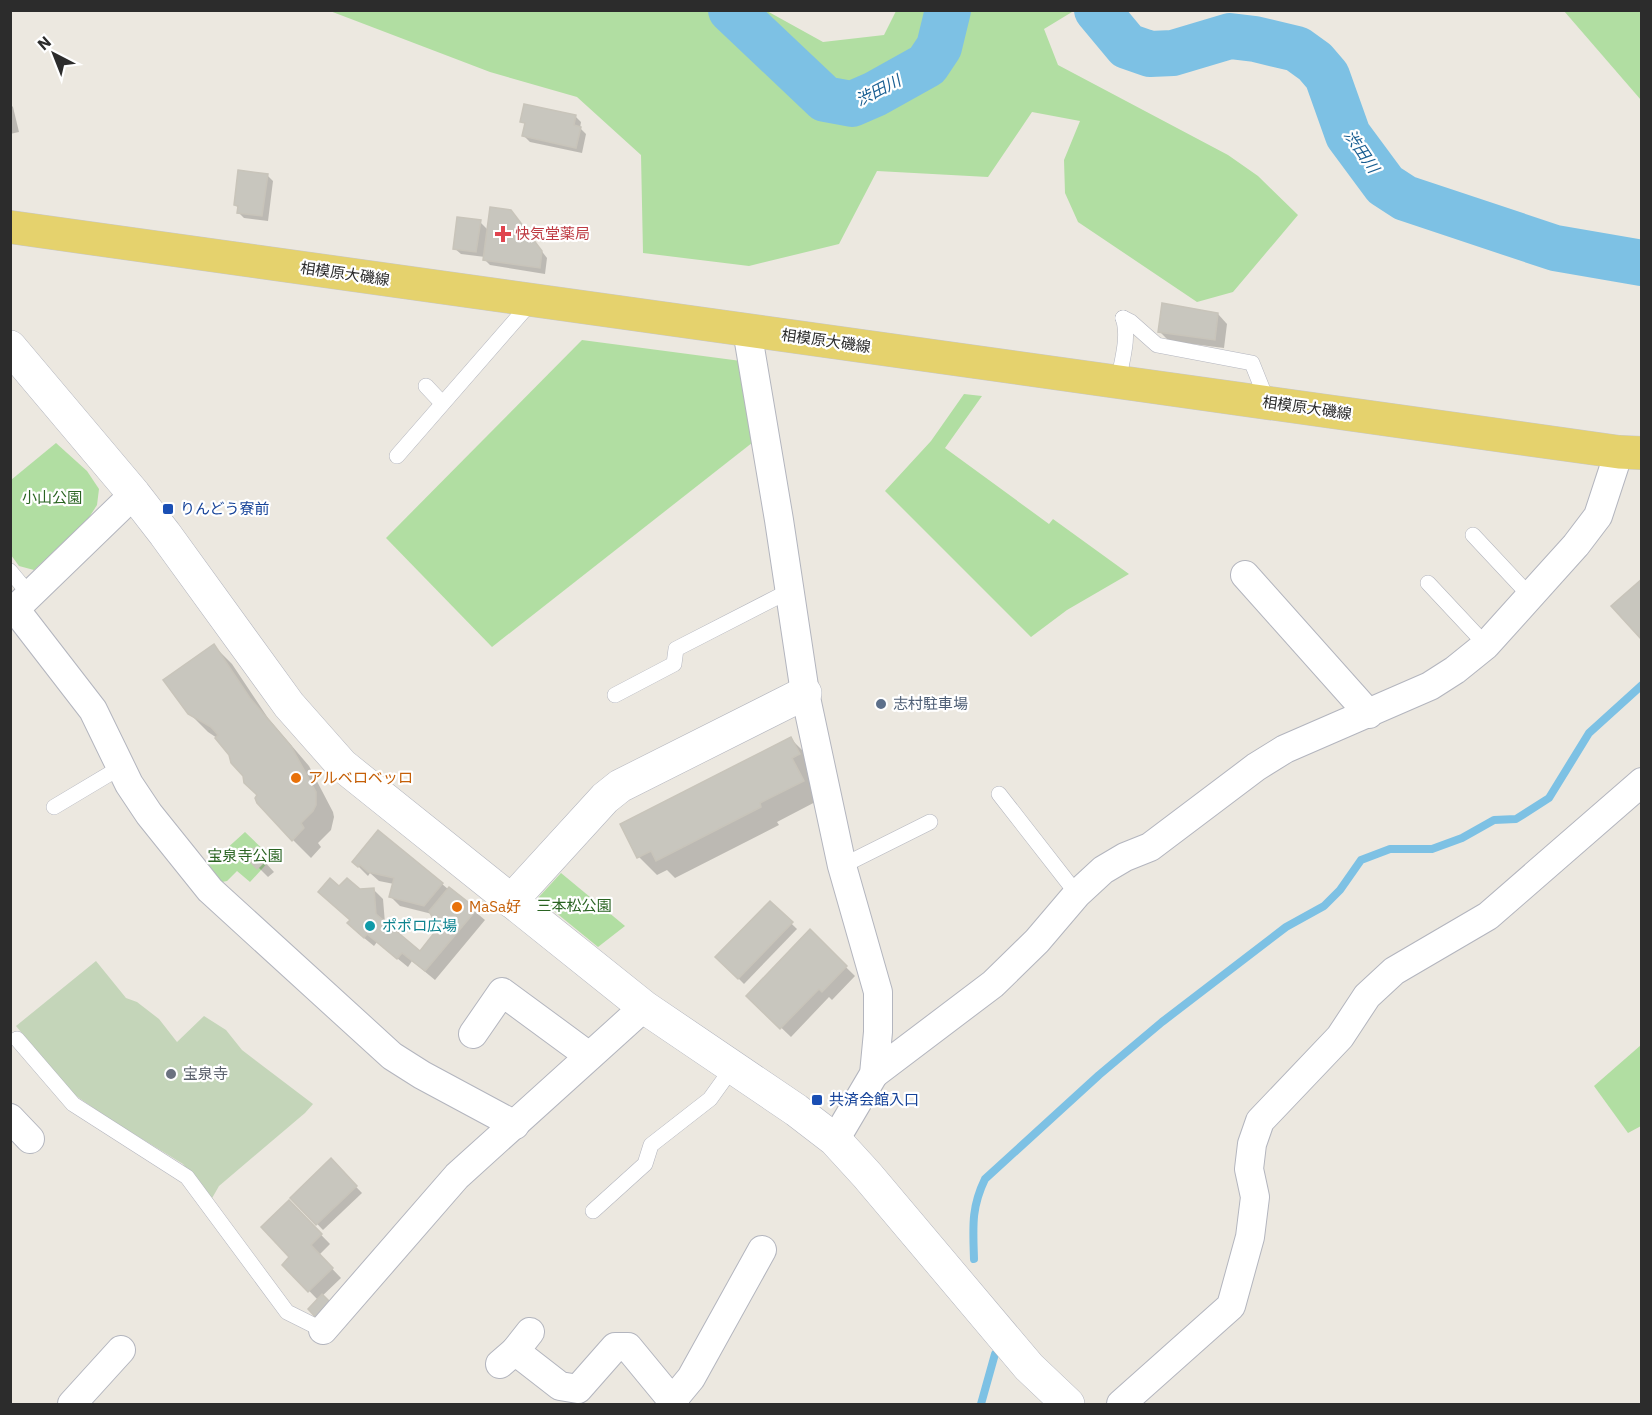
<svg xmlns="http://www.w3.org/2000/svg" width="1652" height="1415" viewBox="0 0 1652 1415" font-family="'IBM Plex Sans','Noto Sans JP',sans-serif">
<rect width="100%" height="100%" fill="#ece8e0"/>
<g fill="#b1dea2">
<path d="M330,11H767L823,42L884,35L896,11H1072V12L1044,29L1058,65L1228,155L1258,176L1298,215L1233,292L1197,302L1078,222L1065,193L1064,160L1080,121L1032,112L988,177L877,171L839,244L749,266L643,253L641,155L577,97L490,72Z"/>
<path d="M1564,11H1641V100Z"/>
<path d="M582,340L741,361L757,439L492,647L386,538Z"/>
<path d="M964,394L982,396L945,448L1049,524L1053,519L1129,574L1067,610L1031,637L885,491L931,441Z"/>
<path d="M56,443L87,471L99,489L97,505L88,519L34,570L19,566L11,555V480Z"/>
<path d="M245,832L272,858L250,882L237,871L227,881L222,882L204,869Z"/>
<path d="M561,873L625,926L598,947L538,898Z"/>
<path d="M1641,1045V1126L1628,1133L1594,1086Z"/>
</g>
<path fill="#c4d5b9" d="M96,961L126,998L137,1002L159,1019L177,1042L204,1016L226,1030L242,1050L313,1104L305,1113L219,1186L211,1200L183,1164L108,1118L69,1091L16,1026Z"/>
<g fill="#0003">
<path d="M10,104L13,107L19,132L10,134Z"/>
<path d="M575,116L581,122L580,128L586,134L582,153L530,142L524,136L526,125L522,121Z"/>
<path d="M267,175L273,181L268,221L244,218L238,212L239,208L235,205Z"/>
<path d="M516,218L547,258L545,274L490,265L484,259L485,257L461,254L454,248L480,222L488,230Z"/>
<path d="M1218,314L1227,324L1224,348L1169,341L1160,332Z"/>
<path d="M214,646L232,664L268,718L309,766L333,812L334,817L331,830L318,843L321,847L311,858L293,840L217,738L208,732L189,713Z"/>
<path d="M791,739L809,757L821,799L777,822L779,825L675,878L667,870L657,875L639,857Z"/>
<path d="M247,856L263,860L274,872L268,877Z"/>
<path d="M354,862L442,884L485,920L435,980L412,961L408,967L377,942L374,946L358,933L351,921L339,888L360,891L373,889L383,899L385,923L420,953L440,928L432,914L400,906L391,897L394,884L379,881L370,873L368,876Z"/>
<path d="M770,903L797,929L744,984L717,957Z"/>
<path d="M810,932L855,976L832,1000L829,997L791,1037L748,996Z"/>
<path d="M331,1161L362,1193L323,1230L292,1198Z"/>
<path d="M289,1202L330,1244L319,1255L341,1278L318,1300L284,1265L292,1257Z"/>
</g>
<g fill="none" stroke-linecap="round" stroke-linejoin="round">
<g stroke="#7dc1e4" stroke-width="8">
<path d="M974,1259C973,1227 971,1208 985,1179L1099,1075L1162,1022L1286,927L1324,906L1340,890L1361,860L1390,849H1432L1462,838L1494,820L1516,819L1549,798L1589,733L1642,685"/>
<path d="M981,1404L995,1354"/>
</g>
<g stroke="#7dc1e4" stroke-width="46">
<path d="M731,10L825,99L852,104L875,94L927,65L939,47L948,10"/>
<path d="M1097,10L1127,46L1150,54L1173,53L1230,36L1255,39L1297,49L1315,62L1327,76L1348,135L1385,185L1405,198L1555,248L1642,263"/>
</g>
</g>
<g fill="#c8c6be" stroke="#c8c4ba" stroke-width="1.5">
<path d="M524,104L576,115L574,125L581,127L576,148L522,136L525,123L520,122Z"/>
<path d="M238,170L268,174L262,216L237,213L238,206L234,205Z"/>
<path d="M490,207L511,210L542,251L540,268L483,260Z"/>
<path d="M457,217L481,220L476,252L453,249Z"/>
<path d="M1162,303L1218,313L1215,340L1158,332Z"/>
<path d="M1642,579V640L1611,606Z"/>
<path d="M214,644L250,698L291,746L316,792V805L313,811L301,823L304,828L292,841L257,803L255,798L257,795L244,783L243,776L231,763L229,755L215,738L218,735L211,727L188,714L163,680Z"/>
<path d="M791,737L800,754L792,758L804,781L760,803L761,807L656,861L651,851L637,858L620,824Z"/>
<path d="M378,830L443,883L424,906L389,897L394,878L368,872L360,865L358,867L352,862Z"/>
<path d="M254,848L265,861L257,869L245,856Z"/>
<path d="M330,878L339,886L347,878L360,889L374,888L376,914L420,951L438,928L429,911L449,887L477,909L425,971L402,953L397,959L367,934L364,938L347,923L350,920L318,892Z"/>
<path d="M770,901L793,922L738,979L715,957Z"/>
<path d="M810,929L847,966L822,992L819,989L780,1029L746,996Z"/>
<path d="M331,1158L357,1186L316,1225L290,1198Z"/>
<path d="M289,1200L322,1234L311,1245L333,1268L308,1292L282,1265L289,1257L261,1227Z"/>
<path d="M322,1294L332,1304L317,1319L308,1309Z"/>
</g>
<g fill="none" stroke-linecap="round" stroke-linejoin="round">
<g stroke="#b3b5be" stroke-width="16">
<g id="service">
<path d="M1123,318L1131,322L1157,345L1252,363L1268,403"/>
<path d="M1118,383C1121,363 1130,337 1123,318"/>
<path d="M426,386L442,403"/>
<path d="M397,456L533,300"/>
<path d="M1473,535L1530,596"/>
<path d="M10,571L30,595"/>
<path d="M1428,583L1486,645"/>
<path d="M615,695L674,664L676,649L789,591"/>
<path d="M999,794L1077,894"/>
<path d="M54,807L121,767"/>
<path d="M842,866L930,822"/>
<path d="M17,1039L73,1104L187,1177L287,1312L323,1330"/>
<path d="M593,1211L645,1164L651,1145L710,1099L733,1067"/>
</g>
</g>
<g stroke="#b3b5be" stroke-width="30">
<g id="minor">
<path d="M747,330L779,520L805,693L842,866L878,992V1032L874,1074L835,1140"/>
<path d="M1245,575L1369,714"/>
<path d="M15,609L93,710L129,784L149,814L210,890L392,1056L422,1075L515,1125"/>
<path d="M10,614L134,494"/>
<path d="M473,1034L502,992L589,1056"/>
<path d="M874,1074L993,984L1037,941L1077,894L1103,870L1125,857L1150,847L1256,767L1285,749L1430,686L1455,670L1486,645L1576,545L1598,516L1619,452"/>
<path d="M10,1118L30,1139"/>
<path d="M323,1330L457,1176L644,1007"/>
<path d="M515,1351L530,1332"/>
<path d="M500,1364L515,1351L560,1386L578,1389L615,1347H628L675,1404"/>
<path d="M672,1401L691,1378L762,1250"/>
<path d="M72,1404L121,1350"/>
<path d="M1121,1404L1231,1306L1250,1237L1255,1197L1249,1169L1252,1144L1260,1121L1340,1037L1367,996L1394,971L1488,916L1642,782"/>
</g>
</g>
<g stroke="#b3b5be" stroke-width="34">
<g id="tertiary">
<path d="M10,347L134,494L165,534L289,705L342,765L644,1007L796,1110L835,1140L867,1175L1029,1367L1068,1404"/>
<path d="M511,901L605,798L620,786L805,693"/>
</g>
</g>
<g stroke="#c8c8c8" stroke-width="34">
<path id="primary" d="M10,227L1619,452L1642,453"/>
</g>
<use href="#service" stroke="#fff" stroke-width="15"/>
<use href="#minor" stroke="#fff" stroke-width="28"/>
<use href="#tertiary" stroke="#fff" stroke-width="33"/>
<use href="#primary" stroke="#e5d26d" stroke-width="33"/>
</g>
<path fill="#e0444e" stroke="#fff" stroke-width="2" d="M500 225h6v6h6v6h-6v6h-6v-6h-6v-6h6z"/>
<g fill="#1a4fb4" stroke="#fff" stroke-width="2">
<rect x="162" y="503" width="12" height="12" rx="3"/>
<rect x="811" y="1094" width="12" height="12" rx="3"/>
</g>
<circle fill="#5c6f8a" stroke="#fff" stroke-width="2" cx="881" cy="704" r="6"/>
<g fill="#e8710a" stroke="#fff" stroke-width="2">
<circle cx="296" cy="778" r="6"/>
<circle cx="457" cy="907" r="6"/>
</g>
<circle fill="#0f9aa8" stroke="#fff" stroke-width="2" cx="370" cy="926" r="6"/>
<circle fill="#6b7280" stroke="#fff" stroke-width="2" cx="171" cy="1074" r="6"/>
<g text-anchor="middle" stroke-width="4.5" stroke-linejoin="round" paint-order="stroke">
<g font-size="15" fill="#be3a42" stroke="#fff" text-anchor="start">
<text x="515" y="239">快気堂薬局</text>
</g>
<g font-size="15" fill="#2c2c2c" stroke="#fff">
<text transform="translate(345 274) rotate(8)" y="5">相模原大磯線</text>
<text transform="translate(826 341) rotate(8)" y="5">相模原大磯線</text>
<text transform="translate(1307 408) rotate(8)" y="5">相模原大磯線</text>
</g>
<g font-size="15" fill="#2a6422" stroke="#fff">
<text x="52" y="503">小山公園</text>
<text x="245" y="861">宝泉寺公園</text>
<text x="574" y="911">三本松公園</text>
</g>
<g font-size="15" fill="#164399" stroke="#fff" text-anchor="start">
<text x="180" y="514">りんどう寮前</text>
<text x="829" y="1105">共済会館入口</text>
</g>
<g font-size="15" fill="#4e5e75" stroke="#fff" text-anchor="start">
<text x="893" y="709">志村駐車場</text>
</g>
<g font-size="15" fill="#c56008" stroke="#fff" text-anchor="start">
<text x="308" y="783">アルベロベッロ</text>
<text x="469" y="912">MaSa好</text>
</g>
<g font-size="15" fill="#0d838f" stroke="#fff" text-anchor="start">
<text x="382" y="931">ポポロ広場</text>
</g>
<g font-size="15" fill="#5b616d" stroke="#fff" text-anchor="start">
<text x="183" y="1079">宝泉寺</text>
</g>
<g font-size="16" font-style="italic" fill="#1a5f92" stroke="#fff">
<text transform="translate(878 90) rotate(-27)" y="6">渋田川</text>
<text transform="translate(1362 151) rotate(56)" y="6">渋田川</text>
</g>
</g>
<rect width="1652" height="1415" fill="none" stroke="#2c2c2c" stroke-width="24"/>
<g transform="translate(54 54) rotate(318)" stroke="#ffffff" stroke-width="4.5" paint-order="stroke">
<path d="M0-4.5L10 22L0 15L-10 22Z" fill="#2c2c2c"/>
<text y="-9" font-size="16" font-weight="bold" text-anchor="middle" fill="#2c2c2c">N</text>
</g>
</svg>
